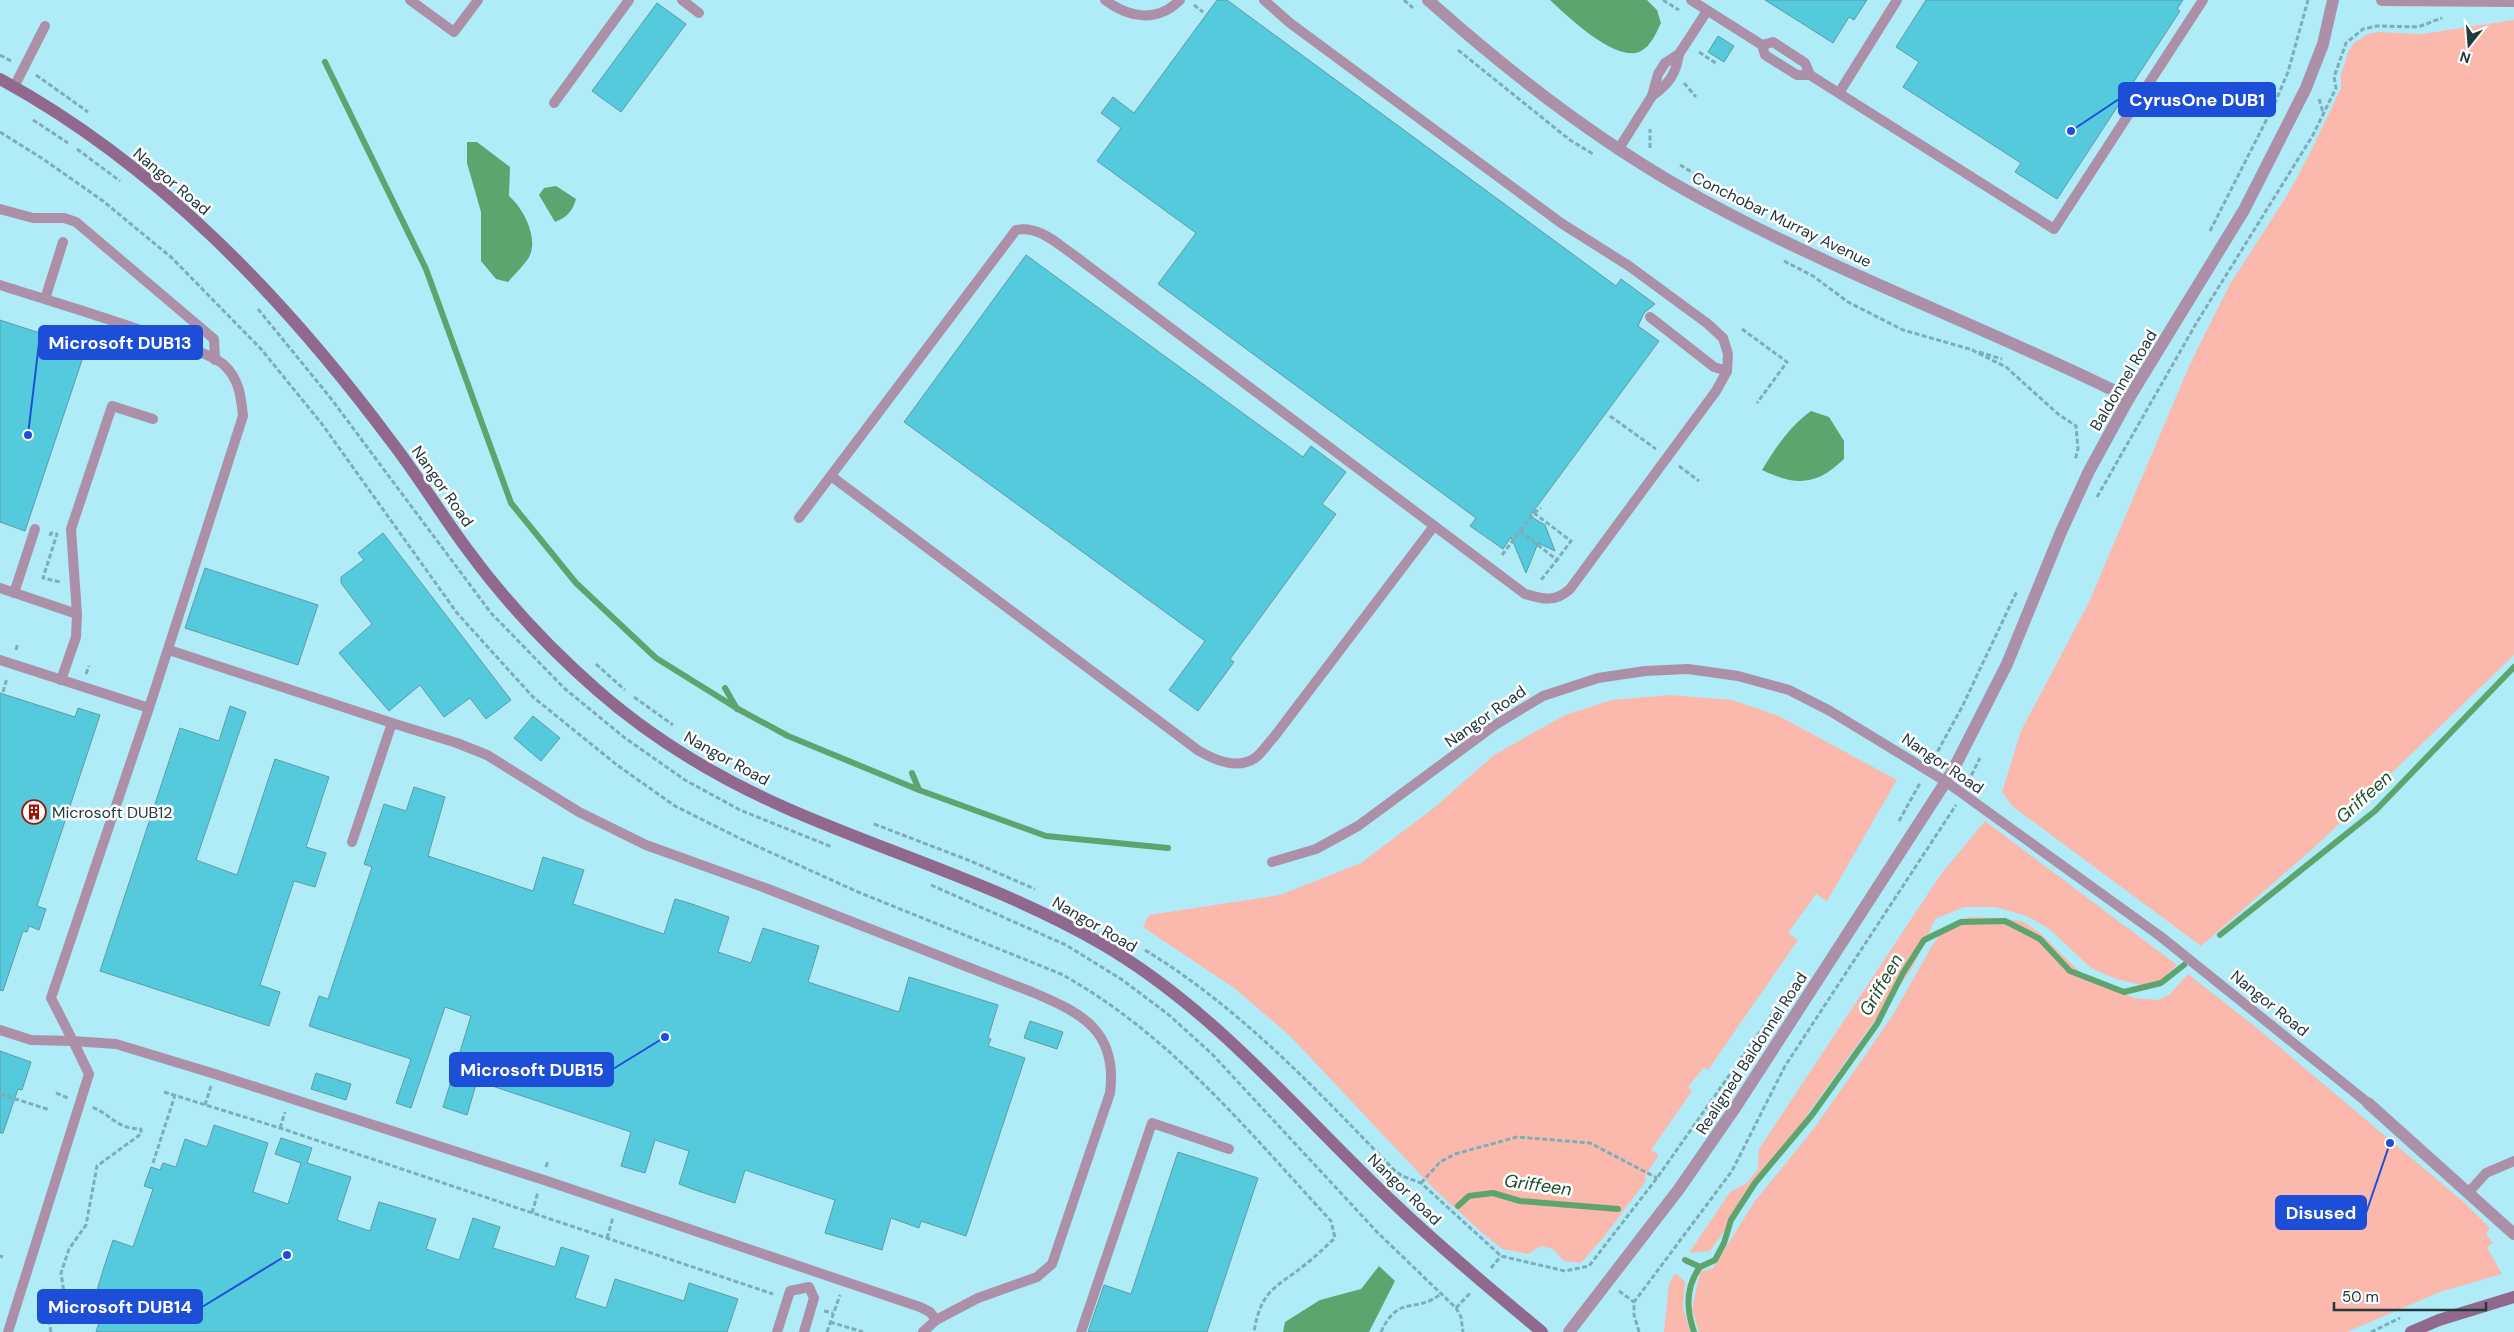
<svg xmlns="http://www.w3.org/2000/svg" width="2514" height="1332" viewBox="0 0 2514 1332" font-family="'DM Sans',sans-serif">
<rect width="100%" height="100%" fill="#afecf8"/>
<g fill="#fbb9ae">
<path d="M2514,20V655L2318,844L2201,946L2012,806L2002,792L2021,731L2089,602L2190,364L2230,284L2288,194L2309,155L2341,88V75L2349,50L2354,43L2368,34L2379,32L2422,34Z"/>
<path d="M1670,695L1732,700L1779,716L1897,780L1827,901L1816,894L1788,933L1798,940L1708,1070L1704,1067L1688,1087L1692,1091L1651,1150L1659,1155L1645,1176L1646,1181L1603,1238L1581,1263L1564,1261L1553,1249L1541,1246L1528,1254L1502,1249L1479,1230L1434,1189L1290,1036L1234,988L1143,927L1149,915L1280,895L1361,863L1435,807L1494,755L1565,715L1612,700Z"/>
<path d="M1985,821L2177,965L2161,980L2141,985L2116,979L2091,968L2048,928L2027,916L1995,907H1964L1935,919L1913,967L1710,1251L1689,1253L1730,1192L1747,1183L1758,1169L1759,1149L1941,874Z"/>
<path d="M1969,917L2002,918L2024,922L2040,933L2081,973L2134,998L2158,1000L2170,994L2188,974L2257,1028L2465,1203L2490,1228L2486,1234L2493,1243L2487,1247L2502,1274L2440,1292L2347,1332H1699L1692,1309L1700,1272L1713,1268L1755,1201L1815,1127L1866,1054L1894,1013L1933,944L1948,925Z"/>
<path d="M1675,1273L1685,1282L1683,1308L1690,1332H1664L1669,1284Z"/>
</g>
<g fill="#5ea46e">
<path d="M1550,0H1647L1657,10L1661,23C1656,33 1651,46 1641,51C1617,64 1567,16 1550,0Z"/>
<path d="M467,142H477L510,167L509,196C524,209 540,240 528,259C522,267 514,275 508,282L496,279L481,261V212L467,163Z"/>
<path d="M556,186L576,199C572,212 567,217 555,222L539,195L544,188Z"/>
<path d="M1811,411L1829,417L1844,441V459C1816,486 1796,486 1762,470C1776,447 1789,427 1811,411Z"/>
<path d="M1379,1266L1395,1281L1369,1332H1283L1285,1322L1320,1300L1361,1289Z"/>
</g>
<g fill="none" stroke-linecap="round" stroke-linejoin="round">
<g stroke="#5ea46e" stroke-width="6">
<path d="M325,62L426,269L511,503L576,583L656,658L738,709L788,736L919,790L1046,836L1168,848"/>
<path d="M725,688L737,709"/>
<path d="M912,773L919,790"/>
<path d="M2220,935L2375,811L2514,667"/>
<path d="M1458,1206L1469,1196L1493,1193L1520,1201L1618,1209"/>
<path d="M1685,1260L1700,1267L1715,1260L1724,1243L1731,1220L1755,1183L1812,1115L1877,1024L1903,973L1924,940L1961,922L2005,921L2040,939L2070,971L2124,992L2161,983L2184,965"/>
<path d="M1694,1332C1686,1309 1685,1287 1700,1267"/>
</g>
</g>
<g fill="#55cadd" stroke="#5f9aa5">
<path d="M1217,0H1227L1616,286L1621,279L1655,304L1644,313L1638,326L1659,341L1530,516L1545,525L1555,551L1538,543L1526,573L1511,537L1503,549L1470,526L1476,518L1158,284L1196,233L1097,161L1121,128L1101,113L1113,97L1134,113Z"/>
<path d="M1765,0H1867L1854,20L1849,17L1833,43Z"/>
<path d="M1926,0H2183L2177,9L2180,11L2057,199L2015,172L2021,163L1903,87L1919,62L1896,47Z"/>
<path d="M657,3L686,24L621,112L592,91Z"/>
<path d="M1718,36L1734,46L1724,62L1708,52Z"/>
<path d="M1026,255L1303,457L1311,446L1346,472L1322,504L1336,514L1230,659L1234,662L1198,711L1169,690L1205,641L904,422Z"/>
<path d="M0,320L86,348L25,531L0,522Z"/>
<path d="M383,533L511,700L486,719L470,698L444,717L420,685L389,711L339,653L372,624L341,583V577L364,560L358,553Z"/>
<path d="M205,568L318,605L298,665L185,628Z"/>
<path d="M0,693L75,717L78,708L100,715L37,906L46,909L39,930L29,926L27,932L23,931L3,991L0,990Z"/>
<path d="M230,706L246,712L196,860L237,875L275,759L329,777L306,847L326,853L315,887L294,881L260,985L280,992L269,1026L100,971L180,728L219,741Z"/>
<path d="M533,716L560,738L541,761L514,738Z"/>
<path d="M414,787L445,797L428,856L533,891L543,857L568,865L584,870L573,904L664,934L675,899L689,903L729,917L718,952L751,963L763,928L819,946L808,982L899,1012L909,977L998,1005L988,1038L991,1039L988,1046L1025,1058L966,1236L921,1221L919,1228L891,1218L882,1250L825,1233L835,1200L745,1170L735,1203L695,1190L679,1184L689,1151L655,1140L645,1173L621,1166L631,1132L477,1081L467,1115L443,1107L471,1016L445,1007L411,1108L396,1103L411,1059L309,1026L319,996L328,999L372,867L364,864L384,804L406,811Z"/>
<path d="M1030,1021L1063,1032L1057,1049L1024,1038Z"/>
<path d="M0,1051L31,1062L22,1090L18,1089L3,1133H0Z"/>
<path d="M316,1073L351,1084L346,1100L311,1089Z"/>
<path d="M214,1125L268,1143L253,1192L288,1204L301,1163L275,1154L281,1138L312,1148L307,1163L351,1177L337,1220L370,1231L379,1202L436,1219L426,1249L459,1260L473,1218L500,1227L493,1248L555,1267L561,1247L589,1256L575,1298L606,1308L615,1279L684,1301L689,1283L738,1299L727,1332H96L105,1304L94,1300L104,1267L113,1240L133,1247L153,1189L144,1186L151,1167L160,1170L163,1163L176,1167L185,1139L207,1147Z"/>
<path d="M1178,1152L1258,1178L1207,1332H1088L1104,1285L1131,1294Z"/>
</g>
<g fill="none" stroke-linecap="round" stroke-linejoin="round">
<g stroke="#7daeb7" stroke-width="3" stroke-dasharray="5 2.5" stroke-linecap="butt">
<path d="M1404,0L1413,8"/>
<path d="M1663,0L1679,10"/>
<path d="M1194,5L1203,12"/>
<path d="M1458,50L1570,140L1593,154"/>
<path d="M1699,52L1717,64"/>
<path d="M0,55L11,61"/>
<path d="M36,75L88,112"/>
<path d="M1684,83L1696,97"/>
<path d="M2319,99L2323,112"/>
<path d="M33,120L68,143"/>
<path d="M0,132L43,159L103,201L172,258L261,349L322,424L457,613L533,697L617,765L675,806L741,839L858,892L1061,974C1170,1034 1248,1131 1331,1221L1335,1238C1325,1247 1316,1256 1306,1264C1276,1288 1261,1289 1254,1332"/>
<path d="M1650,148V129"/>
<path d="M77,149L120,181"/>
<path d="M1680,165L1705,180"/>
<path d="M2210,231L2274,105L2288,72L2308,0"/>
<path d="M1784,261L1813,276L1848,302L1903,330L1973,350"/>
<path d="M258,309L329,396L491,613L564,688L625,738L685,780L740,810L832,847"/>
<path d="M1742,329L1787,362L1757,403"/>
<path d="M1972,350L2006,367L2058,414L2076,426L2078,449L2075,460"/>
<path d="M1979,352L2002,359"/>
<path d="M1610,416L1656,449"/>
<path d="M1679,466L1699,481"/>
<path d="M2097,497L2197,322L2313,135L2336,88L2334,77L2346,43L2363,29L2377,26L2418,27L2442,18"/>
<path d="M1534,513L1541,508"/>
<path d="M1520,531L1534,513L1571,541L1557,560"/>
<path d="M50,536L51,533L57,534L43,578L60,582"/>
<path d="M1502,555L1520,531L1557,560L1541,580"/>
<path d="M16,650L18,643"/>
<path d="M596,664L625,690"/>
<path d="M86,674L89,666"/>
<path d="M3,692L7,678"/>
<path d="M634,697L673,725"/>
<path d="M1934,758L1962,707L2017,591"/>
<path d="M1968,782L1980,758"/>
<path d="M1899,821L1920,783"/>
<path d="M874,824L968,860L1035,889"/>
<path d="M931,885L1066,945L1121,979L1169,1015L1212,1054L1378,1233L1456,1308L1461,1317L1463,1332"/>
<path d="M1145,950C1240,1008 1316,1089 1393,1169L1402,1176L1421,1183L1501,1256L1565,1271L1589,1266L1657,1178L1792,986"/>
<path d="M164,1092L280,1128L773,1294"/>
<path d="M56,1093L68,1098"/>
<path d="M0,1094L50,1110"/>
<path d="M205,1105L211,1086"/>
<path d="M280,1128L285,1112"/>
<path d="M153,1163L175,1095"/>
<path d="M546,1167L548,1160"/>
<path d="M1421,1183L1440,1162L1455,1154L1517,1137L1590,1143L1657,1178"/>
<path d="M532,1213L538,1192"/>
<path d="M607,1238L613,1217"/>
<path d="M0,1256L3,1257"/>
<path d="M1491,1268L1501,1256"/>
<path d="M1619,1291L1634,1302"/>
<path d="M1456,1308L1471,1292"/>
<path d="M824,1311L833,1313"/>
<path d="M830,1322L863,1332"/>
<path d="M51,1332L48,1318L66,1306L61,1273L69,1249L86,1225L97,1166L141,1134V1129C116,1129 112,1115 92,1107"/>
<path d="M827,1332L840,1295"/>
<path d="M1381,1332C1399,1293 1415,1315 1442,1293"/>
<path d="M1639,1332L1634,1315V1302L1732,1171L1785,1066L1956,805"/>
<path d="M2371,1332L2400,1318"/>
</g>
<g stroke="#ac90a9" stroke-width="10">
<path d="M410,0L454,32L478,0"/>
<path d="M682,0L699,13"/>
<path d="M1105,0C1129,18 1157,23 1180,0"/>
<path d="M1691,0L1762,45L1765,55L1797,75H1810"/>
<path d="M1762,45L1773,42L1805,63L1810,75L2054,229L2203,0"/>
<path d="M14,87L45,26"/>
<path d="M1839,93L1897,0"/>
<path d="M1652,96C1669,84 1676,74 1679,54"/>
<path d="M554,103L629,0"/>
<path d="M1618,150L1652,96L1658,74L1665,63L1679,54L1707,11"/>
<path d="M0,209L33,218H64L76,222L214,339L215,360"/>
<path d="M0,285C59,304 120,321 178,344C192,350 211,354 223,364C239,378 241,396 243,416L149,708"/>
<path d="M45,299L63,242"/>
<path d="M1650,317L1714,367L1727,371"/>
<path d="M831,476L1199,751C1215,760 1237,770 1255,758C1262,753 1268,743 1274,737L1434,526"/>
<path d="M799,518L1016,230C1038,226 1054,241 1071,253L1525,594C1542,599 1555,603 1570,589L1716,391L1727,371L1728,354L1723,338L1708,324L1629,266L1561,223L1290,23L1264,0"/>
<path d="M0,588L77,614"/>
<path d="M14,593L35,529"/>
<path d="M169,650L392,723L352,842"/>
<path d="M0,660L149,708L51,998L73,1041L116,1044L215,1074L544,1180L920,1307L930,1312L936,1320L978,1298L1037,1277L1052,1264L1110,1093C1118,1031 1082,1013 1032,992L768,889L646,845L579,812L487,755L457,743L392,723"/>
<path d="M61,680L76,637L77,614L71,529L112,406L153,419"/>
<path d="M1272,862L1316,849L1358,826L1495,725L1543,696L1598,678L1645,671L1688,669L1738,676L1789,690L1830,711L1945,781L2160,936L2368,1103"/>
<path d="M0,1030L31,1040L73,1041L89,1074L8,1332"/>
<path d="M2469,1192L2486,1173L2514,1161"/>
<path d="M777,1332L790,1291L809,1287L814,1298L804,1332"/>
<path d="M923,1332L936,1320"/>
<path d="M1081,1332L1152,1123L1229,1149"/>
</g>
<g stroke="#ac90a9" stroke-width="12">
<path d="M1428,0C1519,81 1614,154 1722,210C1855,280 1995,331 2129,398"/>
<path d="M2382,0L2514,1"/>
<path d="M2368,1103L2514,1234"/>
</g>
<path stroke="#ac90a9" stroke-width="12" d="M1569,1332L1679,1189L1737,1105L1952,772L2007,664L2061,532L2089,471L2129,398L2244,210L2306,88L2323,44L2333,0"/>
<g stroke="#92698e" stroke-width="12">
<path d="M0,79C158,165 285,299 391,441C418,476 441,514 467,549C505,601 549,648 597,690C653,739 718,778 786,808C891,854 1002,886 1102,944C1217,1011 1301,1116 1397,1206C1443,1250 1493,1291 1542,1332"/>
<path d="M2411,1332L2439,1320L2514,1297"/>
</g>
</g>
<defs>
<g id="building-ring" transform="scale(1.25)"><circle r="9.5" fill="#fff" stroke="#a40e03" stroke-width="1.5"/><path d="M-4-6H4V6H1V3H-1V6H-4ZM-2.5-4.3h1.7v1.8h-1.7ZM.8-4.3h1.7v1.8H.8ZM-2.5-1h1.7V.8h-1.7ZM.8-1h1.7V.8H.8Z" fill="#a40e03"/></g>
</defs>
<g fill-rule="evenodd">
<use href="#building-ring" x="34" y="812"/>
</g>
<g text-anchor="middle" stroke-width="5" stroke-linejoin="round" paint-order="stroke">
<g font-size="16" fill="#20393d" stroke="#fff">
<text transform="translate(172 181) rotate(40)" y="6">Nangor Road</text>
<text transform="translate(1782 219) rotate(26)" y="6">Conchobar Murray Avenue</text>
<text transform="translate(2123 380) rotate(-59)" y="6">Baldonnel Road</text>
<text transform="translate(443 486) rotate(55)" y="6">Nangor Road</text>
<text transform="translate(1485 716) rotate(-35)" y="6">Nangor Road</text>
<text transform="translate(727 758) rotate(29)" y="6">Nangor Road</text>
<text transform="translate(1943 763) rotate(34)" y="6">Nangor Road</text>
<text transform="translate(1095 924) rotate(30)" y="6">Nangor Road</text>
<text transform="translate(2270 1003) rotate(39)" y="6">Nangor Road</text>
<text transform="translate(1751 1053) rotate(-57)" y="6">Realigned Baldonnel Road</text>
<text transform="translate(1405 1189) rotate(44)" y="6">Nangor Road</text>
</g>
<g font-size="16" fill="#20393d" stroke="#fff" text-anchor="start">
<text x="52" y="818">Microsoft DUB12</text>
</g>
<g font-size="18" font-style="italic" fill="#1d502b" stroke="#fff">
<text transform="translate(2364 797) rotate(-42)" y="6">Griffeen</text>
<text transform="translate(1881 985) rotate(-60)" y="6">Griffeen</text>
<text transform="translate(1538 1185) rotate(8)" y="6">Griffeen</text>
</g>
</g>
<path fill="none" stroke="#1d4ed8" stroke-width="2" d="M2071 131L2119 99M28 435L39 343M665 1037L613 1069M2390 1143L2366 1213M287 1255L202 1307"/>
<g fill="#1d4ed8" stroke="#fff" stroke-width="2">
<circle cx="2071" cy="131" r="5"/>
<circle cx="28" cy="435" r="5"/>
<circle cx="665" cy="1037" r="5"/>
<circle cx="2390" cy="1143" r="5"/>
<circle cx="287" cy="1255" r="5"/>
</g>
<g fill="#1d4ed8" stroke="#1d4ed8" stroke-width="2">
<rect x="2119" y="83" width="156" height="33" rx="5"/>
<rect x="39" y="326" width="163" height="33" rx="5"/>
<rect x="450" y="1053" width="163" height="33" rx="5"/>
<rect x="2276" y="1196" width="90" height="33" rx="5"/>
<rect x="38" y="1290" width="164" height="33" rx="5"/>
</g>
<g font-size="18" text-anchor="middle" font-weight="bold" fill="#fff">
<text x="2197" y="106">CyrusOne DUB1</text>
<text x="120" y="349">Microsoft DUB13</text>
<text x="532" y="1076">Microsoft DUB15</text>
<text x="2321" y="1219">Disused</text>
<text x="120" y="1313">Microsoft DUB14</text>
</g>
<g transform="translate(2469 45) rotate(197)" stroke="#ffffff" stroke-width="4" paint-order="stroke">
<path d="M0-4L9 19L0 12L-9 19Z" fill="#20393d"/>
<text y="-8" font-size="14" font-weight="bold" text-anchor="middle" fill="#20393d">N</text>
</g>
<path d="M2334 1302v8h152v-8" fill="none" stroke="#20393d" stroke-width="2.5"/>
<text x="2342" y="1302" font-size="15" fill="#20393d" stroke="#ffffff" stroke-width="4" paint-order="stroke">50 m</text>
</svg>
